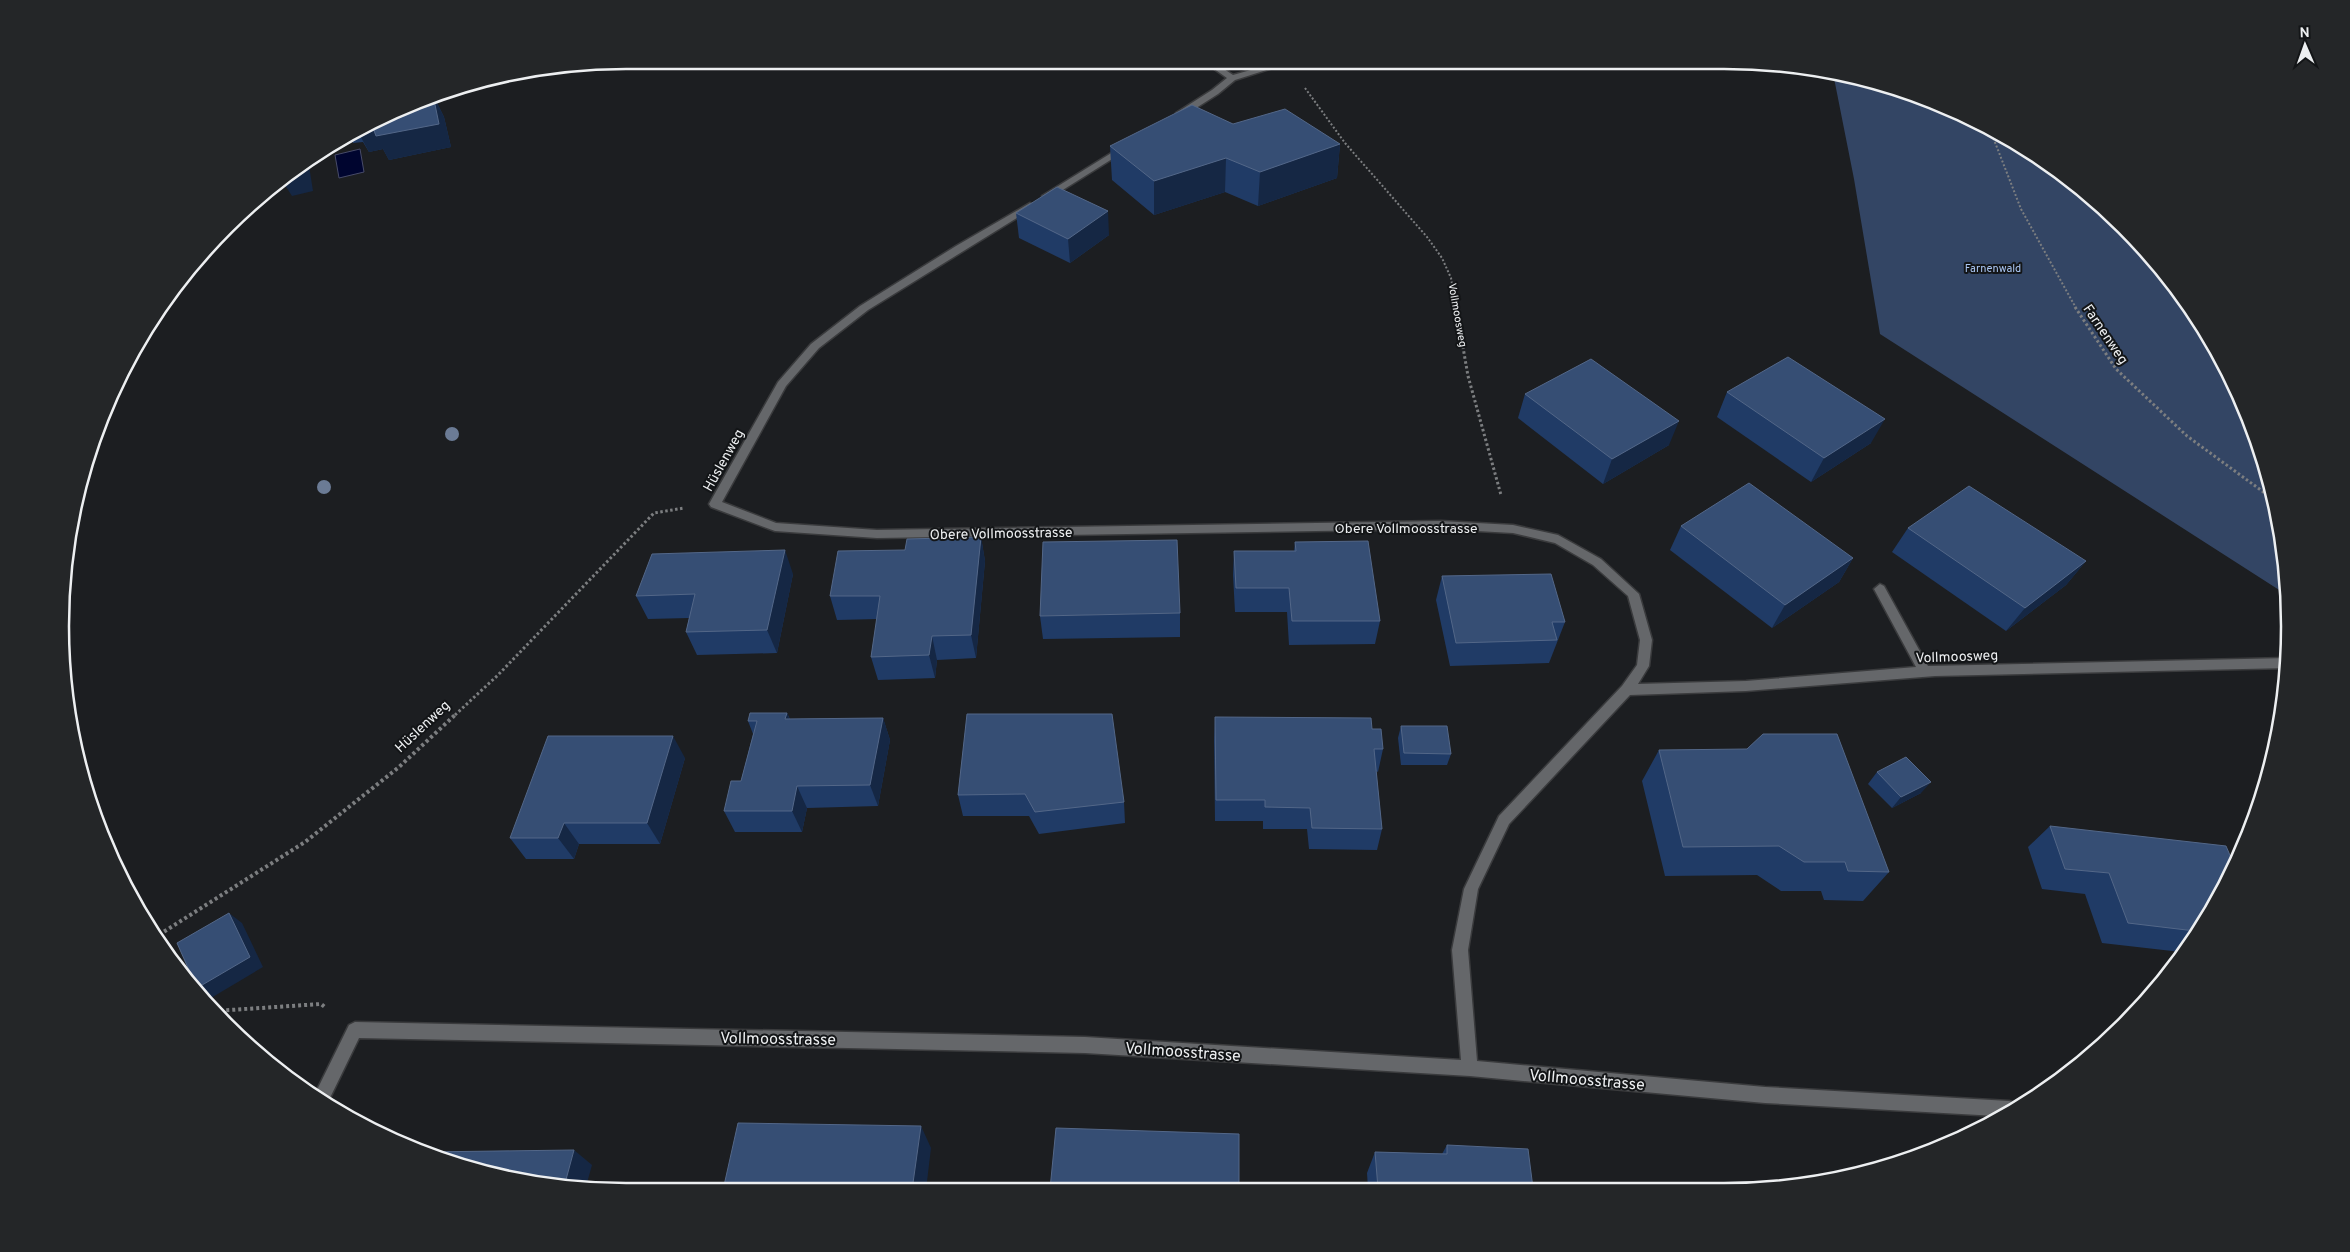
<svg xmlns="http://www.w3.org/2000/svg" width="2350" height="1252" viewBox="0 0 2350 1252" font-family="Overpass,sans-serif">
<rect width="100%" height="100%" fill="#1c1e21"/>
<path fill="#334564" d="M1833,73L1871,79L1975,119L2069,177L2150,253L2214,343L2260,444L2285,552L2287,595L1880,334L1854,179Z"/>
<path fill="#00052f" stroke="#474b69" d="M360,149L364,172L339,178L335,155Z"/>
<g fill="none" stroke-linecap="round" stroke-linejoin="round">
<g stroke="#3a3b3d" stroke-width="3">
<g id="minor">
<path d="M1203,61H1212L1233,75L1283,61H1295L1235,80L1218,94L1182,117H1176V113L1212,90L1227,78Z"/>
<path d="M1121,147L1128,149L1050,198L1042,196Z"/>
<path d="M1030,203L1035,206L1033,208L868,310L819,348L786,386L722,502L776,523L877,530L1441,521L1513,525L1558,535L1601,559L1639,594L1652,640L1649,666L1638,684L1746,681L1916,667L1874,589L1880,584L1884,586L1928,666L2289,658L2288,668L1935,676L1746,691L1630,695L1509,824L1478,889L1468,950L1477,1061L1765,1087L2009,1101L2015,1103L2016,1106L1997,1116L1765,1103L1470,1076L1085,1053L359,1038L327,1104L314,1096L349,1025L355,1022L1085,1037L1461,1060L1452,950L1464,889L1499,816L1622,686L1637,665L1640,640L1628,596L1593,565L1555,543L1513,533L1441,529L877,538L775,531L711,507L709,504L778,382L811,344L860,306L956,246Z"/>
</g>
</g>
<g stroke="#7c7e80" stroke-width="2" stroke-dasharray="2 2" stroke-linecap="butt">
<path d="M1305,88L1345,143L1427,237L1442,258L1451,278L1456,308"/>
<path d="M1989,127L2021,209L2076,308"/>
</g>
<g stroke="#7c7e80" stroke-width="3" stroke-dasharray="2.5 2.5" stroke-linecap="butt">
<path d="M1456,307L1468,376L1501,495"/>
<path d="M2075,307L2116,369L2187,436L2273,499"/>
<path d="M455,715L498,675L654,513L684,508"/>
</g>
<g stroke="#7c7e80" stroke-width="4" stroke-dasharray="3 3" stroke-linecap="butt">
<path d="M158,936L168,957"/>
<path d="M154,938L305,842L399,767L456,714"/>
<path d="M209,1008L215,1011L321,1004L326,1008"/>
</g>
<use href="#minor" fill="#65676a" fill-rule="evenodd"/>
</g>
<g fill="#6b7b95">
<circle cx="452" cy="434" r="7"/>
<circle cx="324" cy="487" r="7"/>
</g>
<g fill="#203b66">
<path d="M433,95L444,117L451,147L389,160L383,149L369,152L363,142L353,143L348,133Z"/>
<path d="M1233,124L1340,144L1337,178L1258,206L1225,192L1154,215L1112,180L1110,146Z"/>
<path d="M1016,213L1109,235L1070,263L1019,238Z"/>
<path d="M1727,392L1871,443L1811,482L1717,417Z"/>
<path d="M1525,394L1669,445L1603,484L1518,418Z"/>
<path d="M1681,526L1853,558L1839,582L1772,628L1670,550Z"/>
<path d="M1908,528L2086,561L2066,585L2006,631L1892,552Z"/>
<path d="M981,537L985,561L976,658L937,660L935,678L878,680L871,657L877,619L837,620L830,596Z"/>
<path d="M1295,542L1380,621L1375,644L1289,645L1287,612H1235L1233,575L1234,551H1294Z"/>
<path d="M793,574L777,653L697,655L686,632L689,618L648,619L636,596Z"/>
<path d="M1442,576L1565,622L1549,663L1450,666L1436,600Z"/>
<path d="M1180,613V637L1043,639L1040,616Z"/>
<path d="M787,713L790,719L883,718L890,740L878,806L807,808L802,832H735L724,811L741,781L753,734L748,721Z"/>
<path d="M967,714L1124,802L1125,823L1039,834L1029,816H963L958,795Z"/>
<path d="M1215,717L1372,729L1383,749L1378,772L1376,771L1382,829L1377,850L1309,849L1307,829H1263V821H1215L1214,740Z"/>
<path d="M1401,726L1451,754L1447,765H1401L1398,738Z"/>
<path d="M1659,750L1889,872L1863,901L1824,900L1821,891H1781L1757,875L1665,876L1642,781Z"/>
<path d="M685,758L660,844H579L574,859H526L510,838Z"/>
<path d="M1877,772L1921,793L1892,808L1868,784Z"/>
<path d="M2050,826L2232,877L2181,952L2102,943L2085,894L2042,889L2028,847Z"/>
<path d="M1447,1145L1533,1188H1368L1367,1173L1375,1152L1442,1154Z"/>
</g>
<g fill="#152744">
<path d="M433,95L444,117L451,147L389,160L383,149L369,152L357,130Z"/>
<path d="M1340,144L1337,178L1258,206L1260,172Z"/>
<path d="M1226,158L1225,192L1154,215V181Z"/>
<path d="M308,159L313,191L292,196L281,179L279,180Z"/>
<path d="M1108,211L1109,235L1070,263L1068,239Z"/>
<path d="M1885,419L1871,443L1811,482L1824,458Z"/>
<path d="M1679,421L1669,445L1603,484L1612,459Z"/>
<path d="M981,537L985,561L976,658L971,635Z"/>
<path d="M785,550L793,574L777,653L767,630Z"/>
<path d="M1853,558L1839,582L1772,628L1785,605Z"/>
<path d="M2086,561L2066,585L2006,631L2025,608Z"/>
<path d="M932,636L937,660L935,678L929,655Z"/>
<path d="M787,713L796,735L785,719Z"/>
<path d="M883,718L890,740L878,806L870,785Z"/>
<path d="M673,736L685,758L660,844L647,823Z"/>
<path d="M1931,782L1921,793L1892,808L1901,797Z"/>
<path d="M797,786L807,808L802,832L792,811Z"/>
<path d="M564,823L579,844L574,859L558,838Z"/>
<path d="M229,913L242,923L263,967L211,998L197,988Z"/>
<path d="M921,1126L931,1148L926,1190H912Z"/>
<path d="M574,1150L592,1165L585,1190L564,1187Z"/>
</g>
<g fill="#364e74" stroke="#536788">
<path d="M433,95L439,124L376,136L372,125L362,127Z"/>
<path d="M1192,105L1233,124L1285,109L1340,144L1260,172L1226,158L1154,181L1110,146Z"/>
<path d="M1057,187L1108,211L1068,239L1016,213Z"/>
<path d="M1788,357L1885,419L1824,458L1727,392Z"/>
<path d="M1591,359L1679,421L1612,459L1525,394Z"/>
<path d="M1749,483L1853,558L1785,605L1681,526Z"/>
<path d="M1969,486L2086,561L2025,608L1908,528Z"/>
<path d="M981,537L971,635L932,636L929,655L871,657L880,596H830L838,551L905,550L907,539Z"/>
<path d="M1177,540L1180,613L1040,616L1043,542Z"/>
<path d="M1368,541L1380,621H1292L1289,588H1236L1234,551H1296L1295,542Z"/>
<path d="M785,550L767,630L686,632L695,594L636,596L652,554Z"/>
<path d="M1551,574L1565,622H1552L1557,640L1456,643L1442,576Z"/>
<path d="M750,713H787L785,719L883,718L870,785L797,786L792,811H724L731,781H741L757,721H748Z"/>
<path d="M967,714H1112L1124,802L1035,812L1025,794L958,795Z"/>
<path d="M1215,717L1371,718L1372,729H1381L1383,749H1374L1382,829L1312,828L1310,808L1265,807V800H1216Z"/>
<path d="M1401,726H1447L1451,754L1404,753Z"/>
<path d="M1763,734H1837L1889,872L1848,871L1845,862H1804L1779,846L1683,847L1659,750L1747,749Z"/>
<path d="M548,736H673L647,823H564L558,838H510Z"/>
<path d="M1906,757L1931,782L1901,797L1877,772Z"/>
<path d="M2050,826L2226,846L2235,867L2232,877L2195,931L2128,923L2109,873L2065,869Z"/>
<path d="M229,913L250,957L197,988L177,943Z"/>
<path d="M738,1123L921,1126L912,1190H723Z"/>
<path d="M1056,1128L1239,1134V1189H1050Z"/>
<path d="M1447,1145L1528,1149L1533,1188H1378L1375,1152L1447,1154Z"/>
<path d="M574,1150L564,1187L479,1173L424,1152Z"/>
</g>
<g text-anchor="middle" stroke-width="4" stroke-linejoin="round" paint-order="stroke">
<g font-size="11" fill="#abc7f4" stroke="#131517">
<text x="1993" y="272">Farnenwald</text>
</g>
<g font-size="11" fill="#edeff1" stroke="#131517">
<text transform="translate(1458 315) rotate(80)" y="4">Vollmoosweg</text>
</g>
<g font-size="14" fill="#edeff1" stroke="#131517">
<text transform="translate(2106 334) rotate(56)" y="5">Farnenweg</text>
<text transform="translate(723 460) rotate(-61)" y="5">Hüslenweg</text>
<text x="1406" y="533">Obere Vollmoosstrasse</text>
<text transform="translate(1001 533) rotate(-1)" y="5">Obere Vollmoosstrasse</text>
<text transform="translate(1957 656) rotate(-2)" y="5">Vollmoosweg</text>
<text transform="translate(422 726) rotate(-43)" y="5">Hüslenweg</text>
</g>
<g font-size="16" fill="#edeff1" stroke="#131517">
<text transform="translate(778 1038) rotate(1)" y="6">Vollmoosstrasse</text>
<text transform="translate(1183 1051) rotate(4)" y="6">Vollmoosstrasse</text>
<text transform="translate(1587 1079) rotate(5)" y="6">Vollmoosstrasse</text>
</g>
</g>
<path d="M0 0H2350V1252H0ZM626 69H1724A557 557 0 0 1 2281 626V626A557 557 0 0 1 1724 1183H626A557 557 0 0 1 69 626V626A557 557 0 0 1 626 69Z" fill="#242628" fill-rule="evenodd"/>
<path fill="none" stroke="#edeff1" stroke-width="2.5" d="M626 69H1724A557 557 0 0 1 2281 626V626A557 557 0 0 1 1724 1183H626A557 557 0 0 1 69 626V626A557 557 0 0 1 626 69Z"/>
<g transform="translate(2305 45) rotate(358)" stroke="#131517" stroke-width="4" paint-order="stroke">
<path d="M0-4L9 19L0 12L-9 19Z" fill="#edeff1"/>
<text y="-8" font-size="14" font-weight="bold" text-anchor="middle" fill="#edeff1">N</text>
</g>
</svg>
